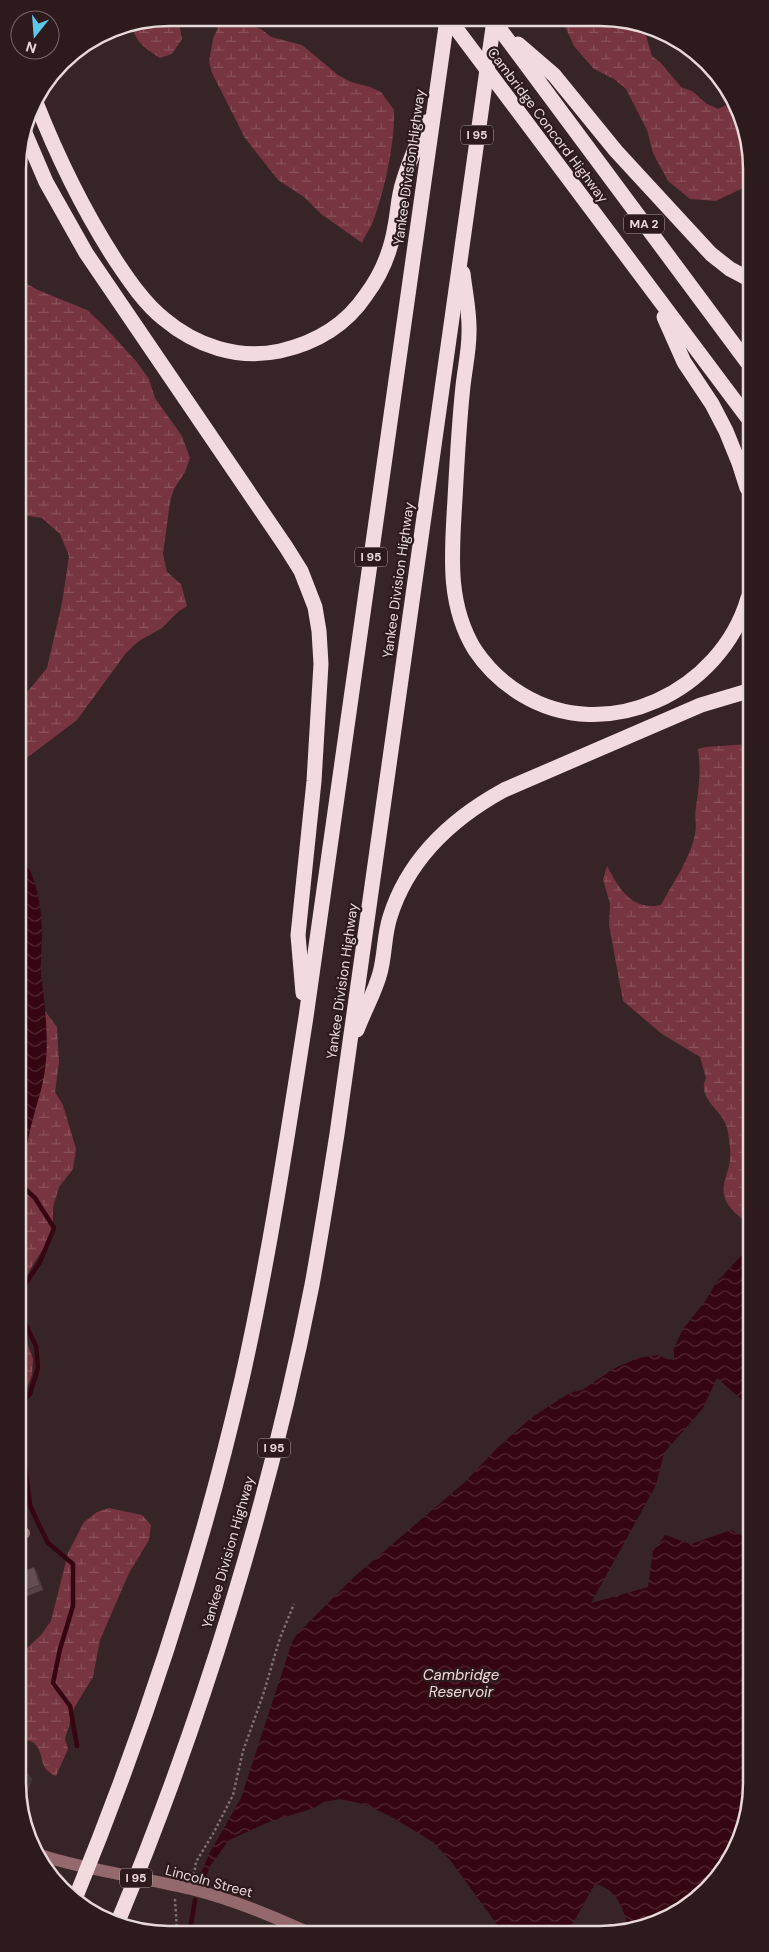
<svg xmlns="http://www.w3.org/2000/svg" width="769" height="1952" viewBox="0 0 769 1952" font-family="'DM Sans',sans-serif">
<defs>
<pattern id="wetland-marsh" width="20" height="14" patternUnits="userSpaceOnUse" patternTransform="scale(1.25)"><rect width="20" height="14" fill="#763541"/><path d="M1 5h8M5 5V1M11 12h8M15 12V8" fill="none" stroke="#8a525c"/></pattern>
<pattern id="water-waves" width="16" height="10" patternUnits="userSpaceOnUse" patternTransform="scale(1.25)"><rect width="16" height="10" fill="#350511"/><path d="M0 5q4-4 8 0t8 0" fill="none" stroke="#522933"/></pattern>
</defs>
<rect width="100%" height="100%" fill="#372426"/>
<g fill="url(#wetland-marsh)">
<path d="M170,18H178L182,39L172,54L160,58C145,48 137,44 131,25Z"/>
<path d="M232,20L261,29L271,37L302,45L338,75L351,82L370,87L381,92L394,110C395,143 385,188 374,219C371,228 365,235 362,243L321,214L304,197L278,180L245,138L212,73L209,61L213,39L218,27Z"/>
<path d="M562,20H629L643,25L652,56L660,62L681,87L692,91L707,104L718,109L731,103L746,130L747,186L716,201L690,199L668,181L653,153L647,130L626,89L614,79L594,69L574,46Z"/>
<path d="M18,279L38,290L87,310L102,324L136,361L149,379L155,398L182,436L190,458L185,472L174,489L170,502L163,554L167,572L181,584L187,606L178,612L162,628L139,641L126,653L77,720L20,763L19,697L24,696L47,668L62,603L69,556L60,534L42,518L28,516L19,521Z"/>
<path d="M748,744L750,1226C742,1218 731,1211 726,1201C719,1186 729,1174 730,1159C731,1151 729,1137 727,1128C723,1110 696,1099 706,1078L700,1057L662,1034L623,1001L609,925L610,904L603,879L607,866C619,888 631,911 661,905C673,882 690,860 695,834C697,825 694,816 696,807C699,787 701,770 698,749L705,747Z"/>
<path d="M45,1011L57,1027L59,1062L55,1092L63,1105L76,1149L73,1169L59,1187L53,1207V1227L47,1243L34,1263L22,1285L21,1291V1174L23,1172L29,1132L44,1076L46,1039Z"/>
<path d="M21,1321L26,1330L28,1345L33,1359L32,1375L26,1391L21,1393Z"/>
<path d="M109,1508L142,1515L151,1525L149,1540L129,1573L100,1640L93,1677L74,1708L65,1739L68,1749L56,1776C37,1768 46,1755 34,1743C31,1741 26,1740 22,1738V1659L25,1650L41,1635L51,1621L68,1553L84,1522L97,1512Z"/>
</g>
<g fill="url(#water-waves)">
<path d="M20,853C38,878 42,909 42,939C42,951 40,962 41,974C45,1007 50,1043 44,1076C41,1094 34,1112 30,1131C26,1144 26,1158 23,1172L21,1174Z"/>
<path d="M750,1246V1445L744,1441L742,1400L717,1378L703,1408L664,1453L656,1485L591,1603L648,1587L653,1551L665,1535L691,1544L731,1530L750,1539L751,1792L740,1840L720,1875L684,1909L639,1929H629C623,1909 618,1889 595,1884L569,1930H501L450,1860L433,1842L390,1816L363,1804L340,1799L324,1802L314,1808L269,1822L229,1840L210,1866L206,1877L200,1875L209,1854L241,1798L292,1642L297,1634L354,1577L465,1482L499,1446L531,1418L569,1393L582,1390L615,1368L638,1358L658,1355L667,1359L674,1360V1348L683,1329L706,1300L716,1283Z"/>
</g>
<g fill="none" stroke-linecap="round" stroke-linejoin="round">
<g stroke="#350511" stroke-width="4.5">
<path d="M21,1185L35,1198L54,1228L40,1262L24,1286L23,1319L36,1346L38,1368L30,1394L21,1402"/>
<path d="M22,1458L26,1473L30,1505L37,1521L48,1543L73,1564V1606L60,1649L53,1683L70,1706L77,1746"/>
<path d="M190,1931L195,1900"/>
</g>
<g stroke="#817071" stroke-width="2.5" stroke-dasharray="2.5 2.5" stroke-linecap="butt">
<path d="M194,1875L196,1862L214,1832L233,1795L243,1751L263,1695L280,1638L294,1604"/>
<path d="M175,1899L177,1931"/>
<path d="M610,1930L611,1924"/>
</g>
<g stroke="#94696e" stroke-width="12">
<path d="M22,1534L24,1533"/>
<path d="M43,1856C91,1871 142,1877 191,1889C231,1899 268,1914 305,1931"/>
</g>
<g stroke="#f2dbde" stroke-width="15">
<path d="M449,19L747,417"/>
<path d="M493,20L747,362"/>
<path d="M518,44L554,75L616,151L711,254L730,269L747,278"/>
<path d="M35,100C57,156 83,210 116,261C130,282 145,304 164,319C196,346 238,360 280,351C315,343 346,325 366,295C381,275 391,251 395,226C398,212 398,196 403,182C409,161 418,142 426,122"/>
<path d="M25,133L46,182L86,253L286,547L301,571L315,607L319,631L321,664L314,781L298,935L303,993"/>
<path d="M463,273C465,292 470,313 469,333C469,350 465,368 463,386C459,423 457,461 455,499C452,551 446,603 475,650C487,668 503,683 521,694C607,747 721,691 748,598"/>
<path d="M664,317L684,362L712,404L726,431L739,463L747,488"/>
<path d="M357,1030C364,1011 375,992 380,973C385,955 384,935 390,917C408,859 453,818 504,790L701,705L748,691"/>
<path d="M75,1899C144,1731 201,1557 242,1379C269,1259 287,1138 306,1017L447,19"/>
<path d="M117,1924C201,1722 270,1500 312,1285C321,1235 329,1185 337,1134L494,20"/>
</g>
</g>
<g fill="#564346">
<path d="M34,1567L37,1572L43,1590L22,1598L25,1606L22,1608V1572Z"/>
<path d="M22,1772L28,1774L32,1779L28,1790L23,1789Z"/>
</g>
<g fill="#463739">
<path d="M34,1567L37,1572L43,1590L40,1585Z"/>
<path d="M28,1774L32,1779L28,1790L25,1786Z"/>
</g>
<g fill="#644e51" stroke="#463739">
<path d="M34,1567L40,1585L22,1592V1572Z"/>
<path d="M22,1772L28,1774L25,1786L23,1785Z"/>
</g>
<g text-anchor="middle" stroke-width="4.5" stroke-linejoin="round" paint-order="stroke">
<g fill="#2d1a1d" stroke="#afa0a1" stroke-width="1">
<rect x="461" y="125.5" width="32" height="19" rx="4"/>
<rect x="624" y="214.5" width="40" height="19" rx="4"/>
<rect x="355" y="547.5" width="32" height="19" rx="4"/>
<rect x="258" y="1438.5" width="32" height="19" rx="4"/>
<rect x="120" y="1868.5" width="32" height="19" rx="4"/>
</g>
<g font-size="12" font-weight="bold" fill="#e7d9da">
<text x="477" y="139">I 95</text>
<text x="644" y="228">MA 2</text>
<text x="371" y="561">I 95</text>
<text x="274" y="1452">I 95</text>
<text x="136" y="1882">I 95</text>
</g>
<g font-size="14" fill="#e7d9da" stroke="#2d1a1d">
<text transform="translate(548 125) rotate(53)" y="5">Cambridge Concord Highway</text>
<text transform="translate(409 167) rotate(-82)" y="5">Yankee Division Highway</text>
<text transform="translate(398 580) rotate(-82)" y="5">Yankee Division Highway</text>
<text transform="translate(342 981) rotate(-82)" y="5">Yankee Division Highway</text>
<text transform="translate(228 1552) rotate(-74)" y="5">Yankee Division Highway</text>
<text transform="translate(209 1881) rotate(15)" y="5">Lincoln Street</text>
</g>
<g font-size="15" font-style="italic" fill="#f3d8da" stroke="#2d1a1d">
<text x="461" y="1680">Cambridge<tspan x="461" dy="17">Reservoir</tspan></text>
</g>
</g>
<path d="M0 0H769V1952H0ZM169 26H600A143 143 0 0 1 743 169V1783A143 143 0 0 1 600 1926H169A143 143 0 0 1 26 1783V169A143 143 0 0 1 169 26Z" fill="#2d1a1d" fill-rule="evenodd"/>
<path fill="none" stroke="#e7d9da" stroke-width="2.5" d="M169 26H600A143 143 0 0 1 743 169V1783A143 143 0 0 1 600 1926H169A143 143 0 0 1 26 1783V169A143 143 0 0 1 169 26Z"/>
<g transform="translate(35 35) rotate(197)"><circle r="24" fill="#2d1a1d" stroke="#776669"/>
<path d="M0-4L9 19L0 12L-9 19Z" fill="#5dc7e8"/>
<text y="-8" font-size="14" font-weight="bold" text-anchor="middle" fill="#e7d9da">N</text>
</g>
</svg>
